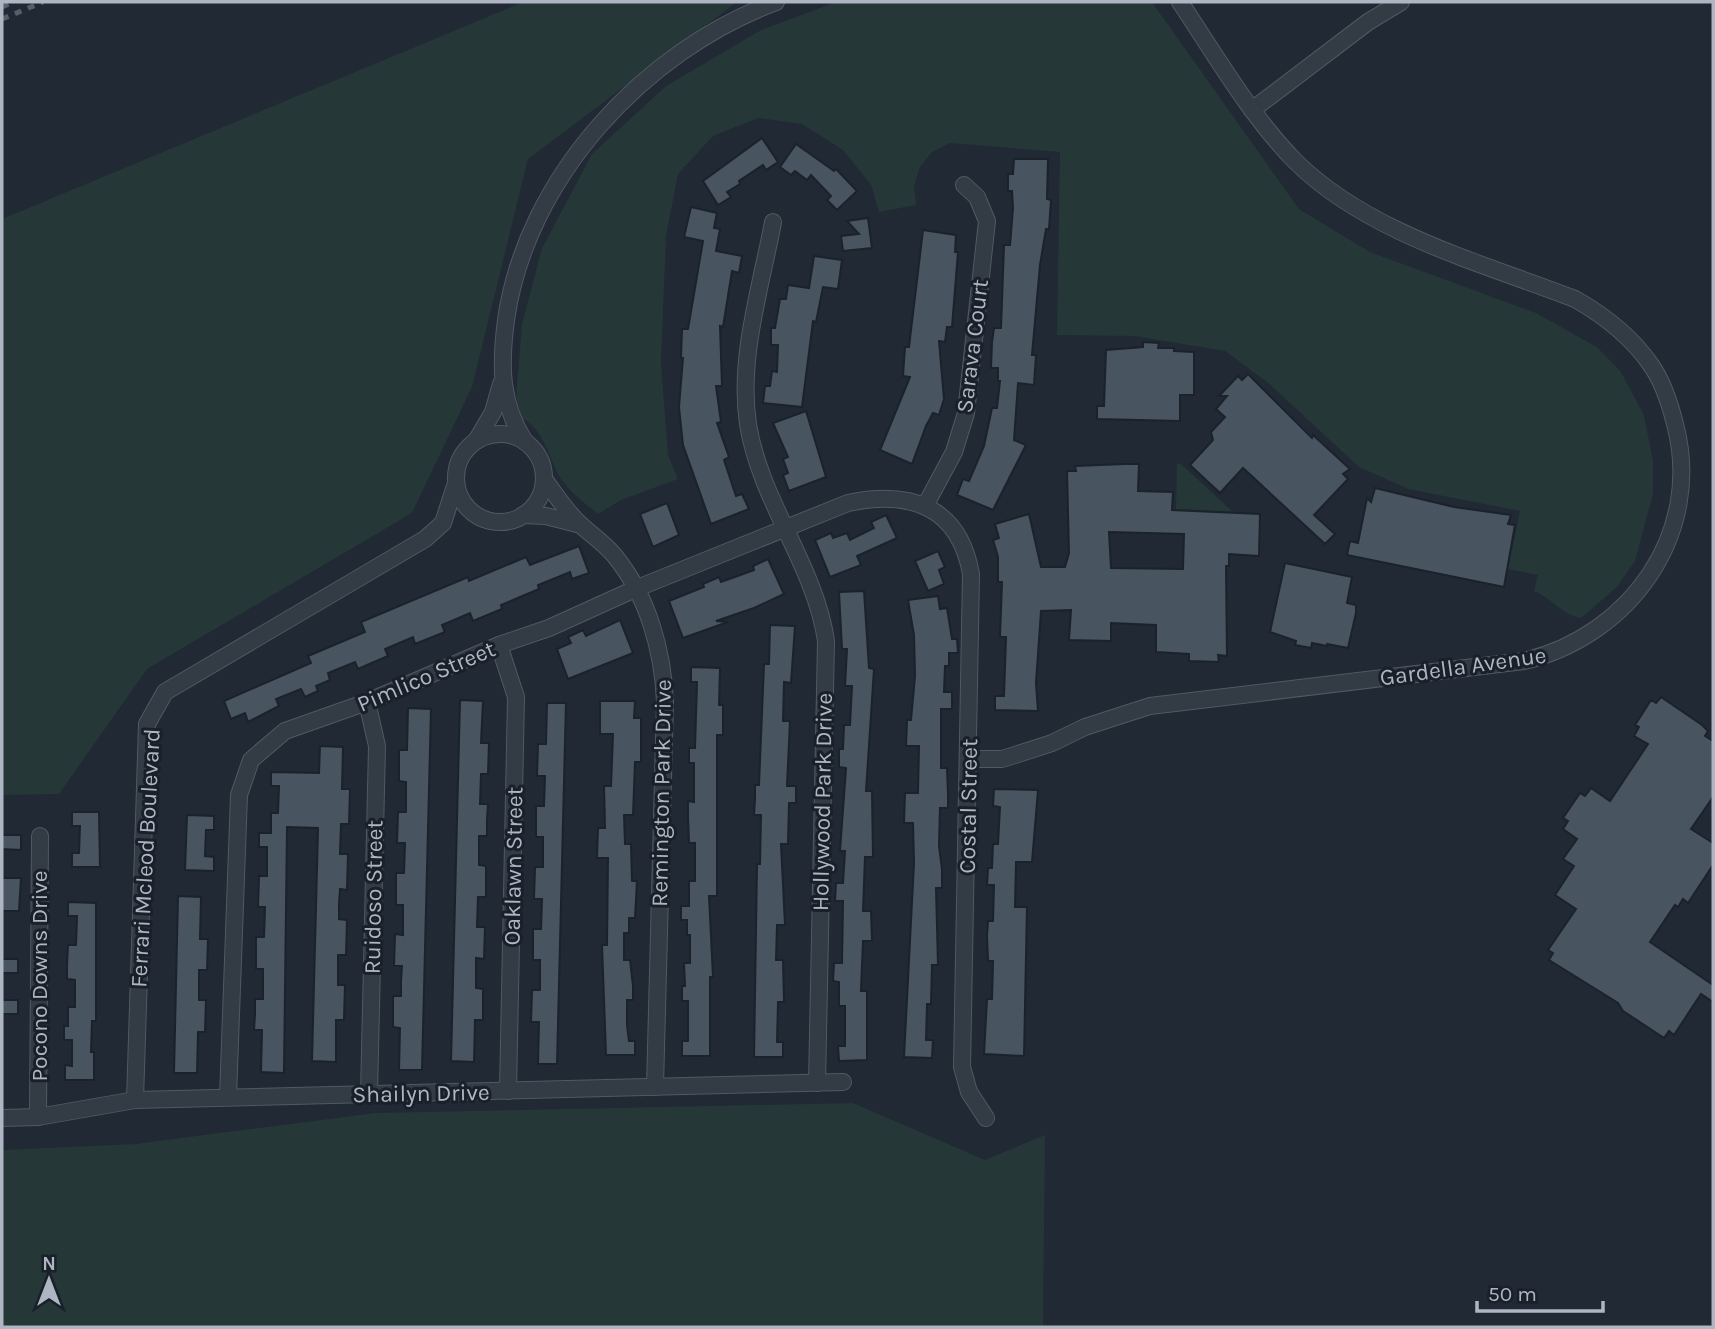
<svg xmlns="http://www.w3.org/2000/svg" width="1715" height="1329" viewBox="0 0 1715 1329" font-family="Karla,sans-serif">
<rect width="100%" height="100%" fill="#202934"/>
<g fill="#253737">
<path d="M523,2H737L528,159L472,387L412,513L147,669L59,794L2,795V219Z"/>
<path d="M836,2H1152L1299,209L1370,252L1536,313L1597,347L1621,372L1644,415L1653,461V494L1635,561L1617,587L1581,618C1562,615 1553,599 1534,591L1538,575L1508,569L1520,511L1408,489L1359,467L1267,382L1225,351L1135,336L1057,335L1060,152L950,143L932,152L920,167L914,186L916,205L879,212L871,185L843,150L802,124L758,118L713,136L678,174L666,236L661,362L668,455L678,479L621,500L598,514C584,503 571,493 561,479C548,458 546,432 522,418L516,397L522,324L542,248L592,154L666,86L761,30Z"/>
<path d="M1177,463L1181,464L1233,512L1176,509Z"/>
<path d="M853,1103L985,1160L1045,1135L1043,1327H2V1150L135,1144L375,1113Z"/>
</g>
<g fill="#485460" stroke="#1b222b" stroke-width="2" fill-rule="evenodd">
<path d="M762,138L778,162L766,170L763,165L739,181L740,184L727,192L731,197L718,205L703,181Z"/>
<path d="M796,144L834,171L836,169L857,191L837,210L827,200L831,196L811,175L807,180L795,171L791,175L780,167Z"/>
<path d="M1014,159H1048L1047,199L1051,200L1049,229H1046L1040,265L1032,355H1036L1034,385L1018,383L1014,440L1026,445L993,510L957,495L963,479L969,481L984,446L992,408H997L1000,381H998V368H991L992,342L994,328H1001L1004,245H1010L1013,208L1012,191H1008V174H1013Z"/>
<path d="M691,207L717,213L714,228L720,229L716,251L742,256L739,273L732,271L723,327L720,326L722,386H716L721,422L717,423L729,457L724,460L736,496L742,494L749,509L711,524L683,445L679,407L683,358H681L682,329H688L703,241L684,237Z"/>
<path d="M868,218L872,248L843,251L841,236L859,234L847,221Z"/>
<path d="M923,230L956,235L955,252H958L952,327H947L945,342L939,341L944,399L939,415L933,413L926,426L912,464L880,450L910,377L903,376L905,347H909Z"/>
<path d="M814,256L842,260L838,289L823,287L816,322L813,321L802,407L763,403L765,386H770L772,371L777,372L778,345H771V328H775L780,299H786L788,285L809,288Z"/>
<path d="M1143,342L1159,343L1158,348H1174V351L1194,352V395H1180V421L1097,419V406H1104L1106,350L1143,347Z"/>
<path d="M1248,374L1312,438L1313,435L1350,469L1343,474L1348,479L1314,515L1335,534L1325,544L1243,468L1220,493L1190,465L1213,440L1211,432L1225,417L1216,409L1227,396H1219L1238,376L1242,380Z"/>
<path d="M806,411L826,477L789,491L783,475L788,473L783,459L788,457L773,423Z"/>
<path d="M1125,464H1139L1138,491L1173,492L1172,510L1260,514L1259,556L1229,554V566H1226L1227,656L1218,655L1219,662L1189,661V654L1156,652V625L1111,623V641L1069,640L1071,610L1041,611L1036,683L1038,711L995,710V696H1004L1006,637H1000L1002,582H998V557L993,540L999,538L995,524L1029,514L1041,567H1065L1069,553L1067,471H1076L1075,466ZM1109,532L1184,534L1183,569L1111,568Z"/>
<path d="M1375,488L1454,507L1511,515L1508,524L1515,525L1504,587L1347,555L1350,541L1358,543L1367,498L1371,502Z"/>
<path d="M667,503L679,535L653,547L640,514Z"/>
<path d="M886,515L897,538L857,556L861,565L830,577L815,540L831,533L833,538L847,533L850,540L874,528L871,522Z"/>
<path d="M579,546L589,573L572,579L570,572L538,585L539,589L501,605L502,609L473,621L470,613L442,625L445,632L415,644L413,637L385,649L388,656L358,669L355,662L328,673L330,680L316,686L318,691L305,697L301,689L276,699L279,706L248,722L245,713L231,719L224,701L311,663L308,656L365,632L361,622L468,577L469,581L526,557L530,565Z"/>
<path d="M938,551L945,567L939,570L944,584L928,591L915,561Z"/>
<path d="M768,559L784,594L754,608L716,621L728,622L683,638L669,601L704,587L703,584L719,577L721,582L754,570L753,566Z"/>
<path d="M1285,563L1352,577L1347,603L1356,605V613L1348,648L1327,644V646L1312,643L1311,648L1295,645L1296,641L1270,632Z"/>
<path d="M864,591L869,668L874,669L866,791H872L873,857H865L863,911H871L872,941H863L861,991H867V1060L839,1061L838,1046H845V1006H839V982L833,981L834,963H842L843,901H835L836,883H843L845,851H840L846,768L839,767V749H843L844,725H850L852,686H845L847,649H842L839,592Z"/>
<path d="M938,596L940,609L947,608L952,639H957L958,653H949V666H945L944,692H952V709H941V768H947L948,794V808H940L939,846L942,869V888H936L938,965H932L931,1004H927L926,1040H933L932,1058L904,1057L914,863L913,823H904L905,793H918L919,746H906L907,720H911L915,676L914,635L908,600Z"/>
<path d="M620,620L633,653L568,679L557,649L571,643L568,637L583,630L586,636Z"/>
<path d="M770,625L795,626L791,683L784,682L783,721H790L787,786H796V803H789L788,844H781L785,925H777L776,960H783L784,1002H778L777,1042H783V1057H754L757,864H760L761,815H754L755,799V785H759L764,664H769Z"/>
<path d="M691,667L720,668L719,705H723V735H717V896H709L713,977H710V1056H682V1041H688V1001H682V986H685L684,963H690V935H687V920H681V906H689V881H695V843H689L688,816V801L694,802V763H689V748H695L697,682H691Z"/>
<path d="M1661,697L1702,725L1708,731L1705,736L1713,741V797L1691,829L1713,843V865L1688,903L1683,899L1678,907L1675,905L1650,942L1713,985V1002L1701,994L1674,1035L1669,1031L1664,1038L1623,1011L1618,1003L1549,960L1553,953L1548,950L1576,909L1555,895L1574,866L1563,859L1577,839L1563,829L1568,821L1563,818L1580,793L1585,796L1591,788L1610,801L1648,744L1634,736L1639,727L1635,725L1651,700L1656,703Z"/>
<path d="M460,700L483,701L481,743H489L488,774H481L480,804H488L487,820V836H479V865L486,866V897H478L477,927H485L484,959L476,958V988L483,989V1020H475L474,1062L451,1061Z"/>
<path d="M600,701H635L634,718H641V762H635L633,815H624L625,844H631L632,881H637L635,918H629V933H624V960H630L633,986V1000H627V1025L629,1041H635V1055H606L602,945H607L608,858H597L598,828H605L604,786H611L613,734H600Z"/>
<path d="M547,703H566L557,1064H538L539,1022H531L532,990H540V960H533V929H541L542,899H534L535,867H543V837H536V806H544L545,776H537L538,744H546Z"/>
<path d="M408,708L431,709L422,1070H399L400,1028L393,1027V996H401V981L402,966H394L395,934L403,935V905H396V873H404L405,843H397L398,812H406V782L399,781V750H407Z"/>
<path d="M320,746L343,747L342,789H350L349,824H341L340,854H348L347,890L340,889L339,904V919L347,920L346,955H338V985H345L344,1020H336V1062L312,1061L318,828L287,827L284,1073L261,1072L262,1030H254L255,1014V999H263V969H256V937H264L265,907H258L259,876H267V847H259V833H271V813H278L279,786H271V772L319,773Z"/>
<path d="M994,789L1038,790L1032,862H1016L1015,907H1027L1024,1056L984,1054L987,999H992L993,961H988L987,936L988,921H993L994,885H987L988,868H992L993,844H998L1000,807L993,806Z"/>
<path d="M72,812H99L100,867H72V853H79L80,826H72Z"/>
<path d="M187,815L214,816V830H206L205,856L214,857V871L185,870Z"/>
<path d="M2,835H21V850L2,849Z"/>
<path d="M2,878H21L19,911H2Z"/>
<path d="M178,896L201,897L200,939H208L207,970H199V1000H206L205,1032H198L197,1073H174Z"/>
<path d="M68,902L96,903V1021H92L91,1052H94V1080H65V1065L72,1066V1040H64V1026H68V1007H75V980L67,979V965L68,945H76L77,916H68Z"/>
<rect x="2" y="959" width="16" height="14"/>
<rect x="2" y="1000" width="16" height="14"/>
</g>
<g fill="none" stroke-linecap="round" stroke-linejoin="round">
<g stroke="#515963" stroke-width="18">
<g id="street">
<path d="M1252,110L1368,22L1401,2"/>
<path d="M773,222C761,287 738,358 748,424C760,501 815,565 826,641L817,1083"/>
<circle cx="500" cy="478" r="44"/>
<path d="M476,441L493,412L501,384"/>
<path d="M525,442C500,402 500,366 506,320C526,178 644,51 776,2"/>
<path d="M544,479C556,495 567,513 582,526C593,536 604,543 614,555C648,596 663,651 665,702L655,1087"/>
<path d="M925,506L954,452L966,413L987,221L977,197L964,185"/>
<path d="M523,515L546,516L581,525"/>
<path d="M499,645L516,697L508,1091"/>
<path d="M367,702L377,746L369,1094"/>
<path d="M969,759H1002L1015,755L1052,743L1085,727L1150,706L1524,661C1630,636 1704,533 1675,424C1670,404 1663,382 1651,365C1631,336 1605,316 1575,299C1482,263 1367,233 1295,161C1250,115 1216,56 1180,2"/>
<path d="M228,1097L239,795L251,760L285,731L367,702L499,645L549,628L635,589L848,503C910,490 959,506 971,574L962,1067L969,1092L986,1118"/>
<path d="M135,1100L147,724L165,692L425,539L443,523L456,483"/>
<path d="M38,1117L40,836"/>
<path d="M2,1118L38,1117L135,1100L843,1082"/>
</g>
</g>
<use href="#street" stroke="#333b45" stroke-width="16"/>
<g stroke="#555f6c" stroke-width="5" stroke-dasharray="7 7" stroke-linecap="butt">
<path d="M2,7L13,2"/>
<path d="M2,19L43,2"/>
</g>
</g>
<g text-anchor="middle" stroke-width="6" stroke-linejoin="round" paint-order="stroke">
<g font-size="23" fill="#adb6c2" stroke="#192029">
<text transform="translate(972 346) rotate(-83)" y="8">Sarava Court</text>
<text transform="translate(1463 666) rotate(-8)" y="8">Gardella Avenue</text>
<text transform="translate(426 676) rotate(-23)" y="8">Pimlico Street</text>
<text transform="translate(661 793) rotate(-89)" y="8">Remington Park Drive</text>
<text transform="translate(822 802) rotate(-89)" y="8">Hollywood Park Drive</text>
<text transform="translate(968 806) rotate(-89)" y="8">Costal Street</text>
<text transform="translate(145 858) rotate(-87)" y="8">Ferrari Mcleod Boulevard</text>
<text transform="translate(513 866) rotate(-89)" y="8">Oaklawn Street</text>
<text transform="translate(373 897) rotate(-89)" y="8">Ruidoso Street</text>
<text transform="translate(39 976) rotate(-90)" y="8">Pocono Downs Drive</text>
<text transform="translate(421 1093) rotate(-1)" y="8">Shailyn Drive</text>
</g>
</g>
<rect width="1715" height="1329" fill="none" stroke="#adb6c2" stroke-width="7"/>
<g transform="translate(49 1280)" stroke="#192029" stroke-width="5" paint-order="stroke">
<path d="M0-5L12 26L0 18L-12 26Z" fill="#adb6c2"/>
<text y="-10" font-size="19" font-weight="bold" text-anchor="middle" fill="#adb6c2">N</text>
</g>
<path d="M1477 1301v10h126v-10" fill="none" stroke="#adb6c2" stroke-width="3.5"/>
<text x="1488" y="1301" font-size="21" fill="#adb6c2" stroke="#192029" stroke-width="5" paint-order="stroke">50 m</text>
</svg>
